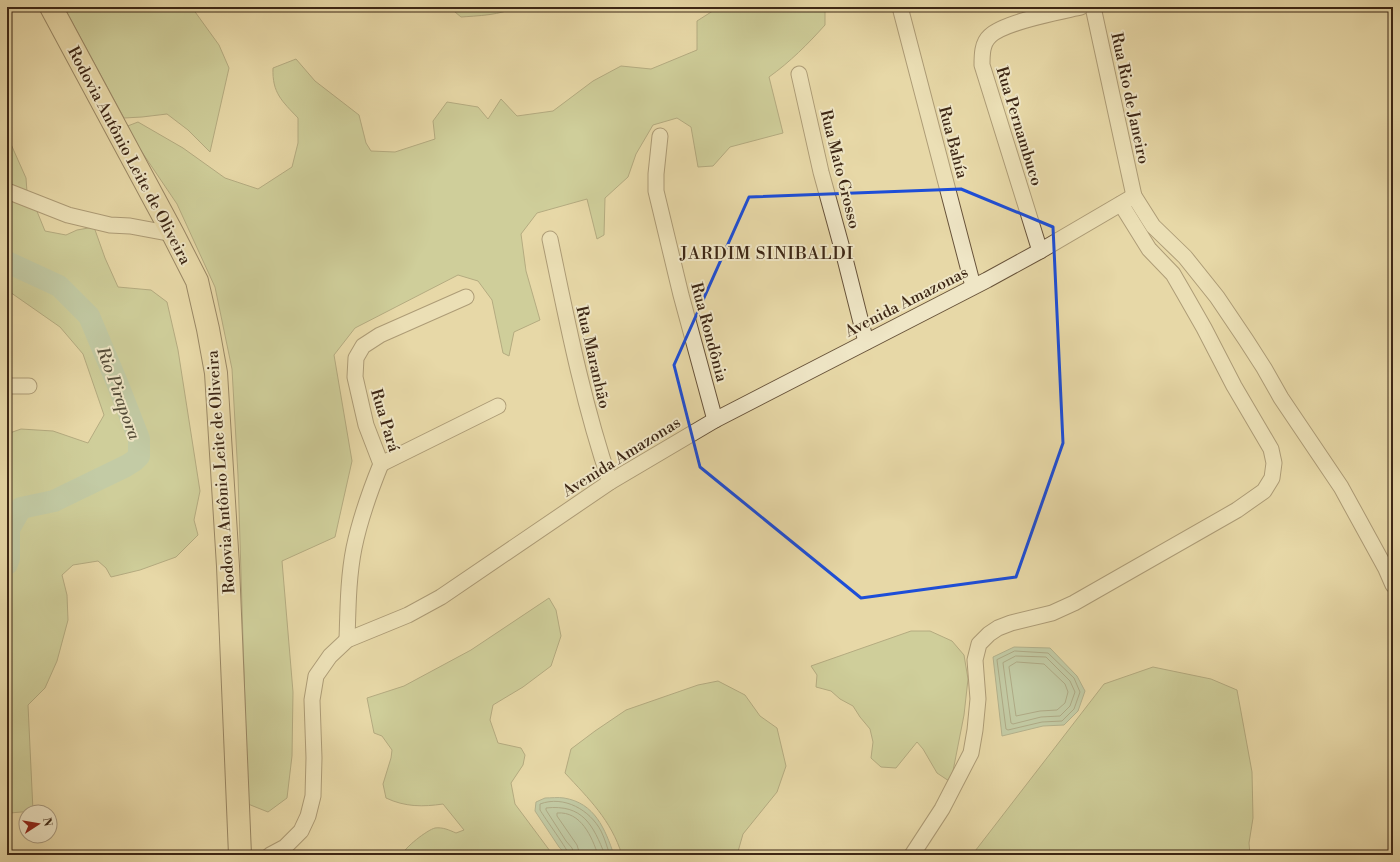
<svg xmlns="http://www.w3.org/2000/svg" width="1400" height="862" viewBox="0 0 1400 862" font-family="'Libre Bodoni',serif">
<rect width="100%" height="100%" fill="#e7d8a7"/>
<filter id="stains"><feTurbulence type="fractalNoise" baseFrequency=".005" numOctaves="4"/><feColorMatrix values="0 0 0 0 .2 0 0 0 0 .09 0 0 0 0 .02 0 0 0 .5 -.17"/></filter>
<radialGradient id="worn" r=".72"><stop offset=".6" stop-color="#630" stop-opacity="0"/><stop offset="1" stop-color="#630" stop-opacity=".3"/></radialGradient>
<g fill="#b1c08b" stroke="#777450">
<path d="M64,7H193V9L219,45L229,68L210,152L188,130L167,114L142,117L124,118Z"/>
<path d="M449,7H514C504,15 475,16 461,17Z"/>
<path d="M719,7H825V25C808,44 790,62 769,77L783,133L730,147L713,166L698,167L691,127L677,118L653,125L636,154L628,177L605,198L604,235L597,239L587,199L537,213L521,234L526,271L540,320L514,332L509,356L503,353L492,300L478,281L458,275L355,328L334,355L352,461L335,537L282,561L293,692L292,756L287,798L268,812L248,804L238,475L232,369L215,287L177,204L125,127L138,122L183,148L225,178L258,189L292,167L298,143V118C282,101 272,93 273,68L296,59L315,81L359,115L366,143L371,151L395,152L435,139L433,121L447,102L478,107L488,119L501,99L517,116L553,111L593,81L621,66L651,69L697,50V21Z"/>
<path d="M7,139L10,142L26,178L27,192L7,182Z"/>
<path d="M7,196L34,204L45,231L66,235L77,230L94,227L105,258L118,287L151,290L167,302L178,350L200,491L194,520L198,535L176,557L140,570L111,577L106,568L98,561L73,565L62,575L67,595L68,620L57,661L45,688L28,705L33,811L10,813L7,815V434L21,429L53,431L88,443L104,415L83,354L60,327L7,290Z"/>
<path d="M549,598L556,610L561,636L551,666L523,687L493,705L490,720L498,743L521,748L525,755L523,765L511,783L515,804L553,855H402C404,848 427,830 435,828C443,827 449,830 456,833L464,830L443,804C423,807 405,807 386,798L383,784L391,758L392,750L382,736L374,733L367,698L404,686L471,650Z"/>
<path d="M911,631H930L952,641L964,655L968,679L964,715L953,771L949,781L937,773L923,749L917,742L896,768L881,767L871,758L873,742L870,729L860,717L853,706L840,699L831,691L816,687L817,675L811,666Z"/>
<path d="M1153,667L1211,679L1237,690L1252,772L1253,818L1249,843L1250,855H972L1104,684Z"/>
<path d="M718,681L745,695L760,716L777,728L786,766L777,792L743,834L737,855H622C611,820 589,799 565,773L571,749L595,731L626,710L698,685Z"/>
</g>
<g fill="#98bba2" stroke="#74806a">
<path d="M1014,647L1050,648L1077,676L1085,691L1078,711L1064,725L1043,726L1002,736L993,657Z"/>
<path d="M545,798C551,798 558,797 564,798C595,803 605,829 614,855H566L559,847L535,811L536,802Z"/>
</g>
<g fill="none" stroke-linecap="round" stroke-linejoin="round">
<g stroke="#6a715c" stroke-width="1">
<path d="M1015,651L1048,653L1074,678L1080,692L1074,709L1062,721L1042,722L1008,730L1006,729L997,660Z"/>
<path d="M1016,656L1046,657L1070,681L1075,692L1070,706L1060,716L1041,717L1013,724L1011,723L1003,663Z"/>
<path d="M1017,662L1044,664L1065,684L1068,692L1065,703L1057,710L1040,711L1016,716L1009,667Z"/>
<path d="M569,855C569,851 544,817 540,810V804C564,795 590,810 601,831C605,839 607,847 610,855"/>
<path d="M574,855L572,848L566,841L546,810V808C583,804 593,825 605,855"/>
<path d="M580,855L577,845L557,816V813C581,811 592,837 598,855"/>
</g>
<path stroke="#98bba2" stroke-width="22" d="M7,262L59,286L89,316L118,385L139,439V456L134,461L126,466L54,501L21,508L9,529V558L7,564"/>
<g stroke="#68533a" stroke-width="17">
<g id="minor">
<path d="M900,7L973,286"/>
<path d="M1093,7L1134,196L1153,226L1185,257L1217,297L1246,340L1264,368L1281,398L1341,487L1386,569L1393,585"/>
<path d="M799,74L821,172L845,259L866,342"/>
<path d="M660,136L656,174V191L681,295L715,420"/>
<path d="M7,191L68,215L110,225L130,226L173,234"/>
<path d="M550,239C567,321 583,403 610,482"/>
<path d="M1040,251L982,65C982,55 982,43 990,36C1004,22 1059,12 1081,7"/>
<path d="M7,386H29"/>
<path d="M381,464L498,406"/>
<path d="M347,640C348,610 348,578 354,548C360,519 370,491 381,464L366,425L355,377L356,358L363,346L380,335L466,297"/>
<path d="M270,855L285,847L301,831L308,816L313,796L314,758L312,700L316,676L330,656L347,640L408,615L441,597L610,482L715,420L987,280L1040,251L1134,196"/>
<path d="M912,855L942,809L971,753L975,730L978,699L975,660L979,644L989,634L998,628L1011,623L1052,613L1074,603L1237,510L1264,491L1272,478L1274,463L1271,449L1234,386L1204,328L1184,293L1173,274L1149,249L1121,204"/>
</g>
</g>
<g stroke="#3d2715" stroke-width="24">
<path id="primary" d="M51,7L173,234L197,281L208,329L216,373L228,566L240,855"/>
</g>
<use href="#minor" stroke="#efe6c6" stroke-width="15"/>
<use href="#primary" stroke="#e7d8a7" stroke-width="22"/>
</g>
<path d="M0 0H1400V862H0ZM961,189L1053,227L1063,443L1016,577L861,598L700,467L674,365L749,197Z" fill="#e7d8a7" fill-opacity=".55" fill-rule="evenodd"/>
<path fill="none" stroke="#1d4ed8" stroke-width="3" stroke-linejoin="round" d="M961,189L1053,227L1063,443L1016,577L861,598L700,467L674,365L749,197Z"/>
<g text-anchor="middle" stroke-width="4" stroke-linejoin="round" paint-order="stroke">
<g font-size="16" fill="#3d2715" stroke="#efe6c6">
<text transform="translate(1131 98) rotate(78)" y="6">Rua Rio de Janeiro</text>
<text transform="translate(1020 126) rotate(73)" y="6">Rua Pernambuco</text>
<text transform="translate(954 142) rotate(75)" y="6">Rua Bahía</text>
<text transform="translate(130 155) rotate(62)" y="6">Rodovia Antônio Leite de Oliveira</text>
<text transform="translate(841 169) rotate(76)" y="6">Rua Mato Grosso</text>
<text transform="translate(906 301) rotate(-27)" y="6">Avenida Amazonas</text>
<text transform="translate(710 332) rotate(75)" y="6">Rua Rondônia</text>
<text transform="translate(594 357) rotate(77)" y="6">Rua Maranhão</text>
<text transform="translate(386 420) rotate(73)" y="6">Rua Pará</text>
<text transform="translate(621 456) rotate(-32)" y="6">Avenida Amazonas</text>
<text transform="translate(220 472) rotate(-94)" y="6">Rodovia Antônio Leite de Oliveira</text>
</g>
<g font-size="17" letter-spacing="1" fill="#3d2715" stroke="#efe6c6">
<text x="767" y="259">JARDIM SINIBALDI</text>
</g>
<g font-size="17" font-style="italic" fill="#544c38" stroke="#efe6c6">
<text transform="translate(119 393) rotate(70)" y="6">Rio Pirapora</text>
</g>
</g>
<rect width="1400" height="862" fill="none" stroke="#e7d8a7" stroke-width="24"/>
<rect x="8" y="8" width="1384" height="846" fill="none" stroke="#3d2715" stroke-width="2"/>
<rect x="12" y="12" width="1376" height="838" fill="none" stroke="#3d2715"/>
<g transform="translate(38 824) rotate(78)"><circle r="19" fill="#efe6c6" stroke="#a89a7f"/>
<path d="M0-3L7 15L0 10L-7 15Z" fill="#8f2418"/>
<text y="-6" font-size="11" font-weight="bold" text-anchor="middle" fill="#3d2715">N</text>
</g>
<rect width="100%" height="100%" filter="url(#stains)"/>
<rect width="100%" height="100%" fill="url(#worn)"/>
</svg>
